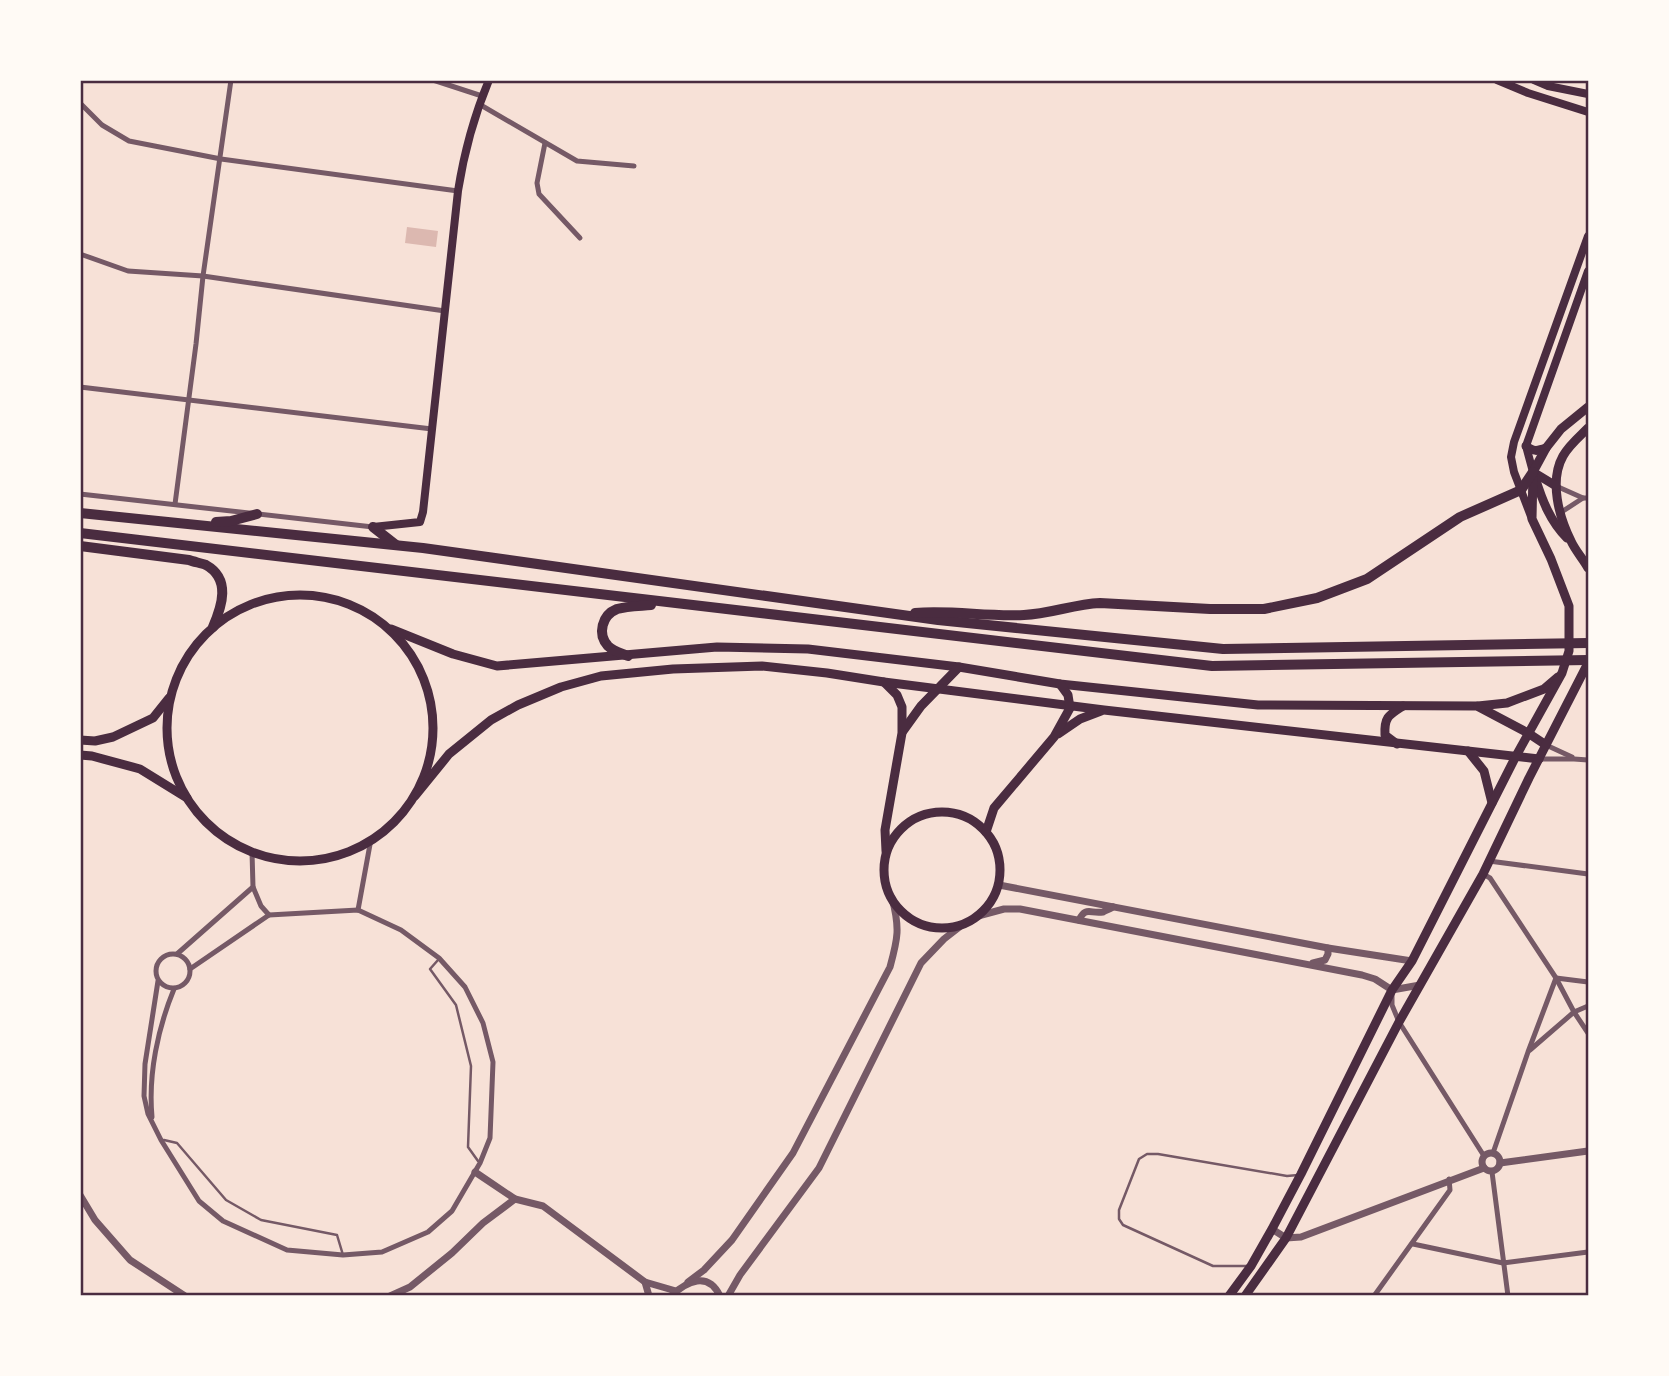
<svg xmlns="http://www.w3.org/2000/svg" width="1669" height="1376" viewBox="0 0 1669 1376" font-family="'Titillium Web',sans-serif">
<rect width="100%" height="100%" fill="#f7e1d7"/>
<path fill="#dcb8b0" d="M407,227L438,231L436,247L405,243Z"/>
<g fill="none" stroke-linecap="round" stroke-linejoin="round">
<g stroke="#755966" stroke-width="2.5">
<path d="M438,960L430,969L456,1005L471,1066L468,1147L478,1161"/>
<path d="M164,1140L177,1143L226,1200L261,1220L337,1235L343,1255"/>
<path d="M1248,1266H1213L1123,1225L1119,1219V1210L1139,1159L1147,1154H1158L1287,1176L1298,1175"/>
</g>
<g stroke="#755966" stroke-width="5">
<path d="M433,80L482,96"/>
<path d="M80,103L102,125L129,141L221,159L458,191"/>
<path d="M479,104L577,161L634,166"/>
<path d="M545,143L537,183L539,194L580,238"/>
<path d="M80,254L128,271L203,276L445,311"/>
<path d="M80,387L432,429"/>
<path d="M1556,486L1583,498"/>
<path d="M80,494L373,527"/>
<path d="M175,504L196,344L203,276L231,80"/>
<path d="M1560,513L1583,498H1588"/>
<path d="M1546,745L1572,757"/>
<path d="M1539,759H1574L1588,760"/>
<path d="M1489,861L1588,874"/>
<path d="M1483,874L1490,878L1556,978L1574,1012L1588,1033"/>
<path d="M358,910L371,839"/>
<circle cx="173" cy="971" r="17"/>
<path d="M177,954L253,887L252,852"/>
<path d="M190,969L269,915"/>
<path d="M158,981L145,1064L144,1096L148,1114L161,1140L199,1201L223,1221L287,1250L343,1255L382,1252L428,1232L452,1211L480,1163L490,1138L493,1062L483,1023L465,987L439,958L401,930L358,910L269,915L261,906L253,887"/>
<path d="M1392,994V1005L1399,1022L1484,1156"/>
<path d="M1530,1050L1574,1012L1588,1006"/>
<path d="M152,1117C148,1074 158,1028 174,989"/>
<path d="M1493,1153L1528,1052L1556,978L1588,982"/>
<path d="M1492,1172L1508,1296"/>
<path d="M1413,1244L1503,1263L1588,1252"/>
<path d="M1374,1296L1450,1190L1449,1179"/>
</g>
<g stroke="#755966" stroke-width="7">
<path d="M999,885L1328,948L1412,961"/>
<path d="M978,916L1004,909H1020L1362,975L1375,979L1392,990L1420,985"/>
<path d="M1079,920C1086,906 1090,914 1103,912C1104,911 1112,908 1113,907"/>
<path d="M1313,963L1325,960L1328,954V948"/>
<circle cx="1491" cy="1162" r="9"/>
<path d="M1500,1163L1588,1151"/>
<path d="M475,1172L515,1199L543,1206L645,1282L676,1291"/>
<path d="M80,1195L95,1220L130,1260L185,1296"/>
<path d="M1272,1229L1286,1238L1301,1237L1484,1168"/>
<path d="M645,1282L649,1296"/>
<path d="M688,1282L704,1270L732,1240L793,1153L890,967C898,938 900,928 892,898"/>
<path d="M390,1296L410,1287L452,1253L483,1223L515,1199"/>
<path d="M671,1296C687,1281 708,1271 720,1296"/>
<path d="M728,1296L740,1275L819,1168L921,963L944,939L962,925"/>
</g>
<g stroke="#4a2c40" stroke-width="8">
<path d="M1497,80L1528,93L1588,112"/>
<path d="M1534,80L1548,86L1588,94"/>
<path d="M1533,472L1526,446L1588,271"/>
<path d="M1532,519L1514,472L1511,457L1514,442L1588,236"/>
<path d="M373,527L420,522L423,512L458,191C464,153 474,116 489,80"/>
</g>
<g stroke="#4a2c40" stroke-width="9">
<path d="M1588,428C1579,437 1569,445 1563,456C1549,481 1559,517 1571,541C1575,550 1583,559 1588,568"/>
<path d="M1526,446C1534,452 1537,451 1546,448"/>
<path d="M1533,472L1556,486"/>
<path d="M1535,477C1542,500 1550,521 1567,538"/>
<circle cx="300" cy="728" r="133"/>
<path d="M391,629L453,654L497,666L717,647L808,649L959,667L1060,684L1258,705L1477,706L1528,733L1546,745"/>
<path d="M884,682L897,695L902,707V733L885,830L886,851"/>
<path d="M1478,706L1507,703L1544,689L1558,677"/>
<path d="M903,731L921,706L959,667"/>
<path d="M1058,734L1080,719L1101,711"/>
<path d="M80,740L95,741L113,737L153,718L169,698"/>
<path d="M1397,744L1385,735C1384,717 1389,715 1403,706"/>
<path d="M1468,751L1484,771L1492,803"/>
<path d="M80,755L92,756L140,769L187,798"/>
<path d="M415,796L449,754L491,720L518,705L561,687L601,676L673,669L762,666L827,673L884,682L1104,710L1539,759"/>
<circle cx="942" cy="870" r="58"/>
<path d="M986,832L994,808L1054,737L1070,708L1068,695L1060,684"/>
<path d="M1229,1296L1251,1266L1272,1229L1301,1174L1392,990L1412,961L1516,756L1562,673L1569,651V606L1551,559L1532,519L1533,472L1546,448L1561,429L1588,407"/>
<path d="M1245,1296L1286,1238L1399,1022L1483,874L1529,778L1588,663"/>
</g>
<g stroke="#4a2c40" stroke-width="10">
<path d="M80,513L423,548L938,620L1223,649L1588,643"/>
<path d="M216,522L231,521L257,514"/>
<path d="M373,527L396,545"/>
<path d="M80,533L1212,666L1588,660"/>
<path d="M80,546L189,560C194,562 201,563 206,565C231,579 222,606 213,627"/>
<path d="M915,613C953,610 987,617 1024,615C1050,614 1074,604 1100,603L1210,609H1264L1317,598L1367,579L1460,517L1521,490L1533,472"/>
<path d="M628,656C621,653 613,651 608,646C597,634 602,615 617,609C627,606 640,606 651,605"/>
</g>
</g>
<rect width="1669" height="1376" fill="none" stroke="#fffaf5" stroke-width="164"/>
<rect x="82" y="82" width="1505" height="1212" fill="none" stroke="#4a2c40" stroke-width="2.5"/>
</svg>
